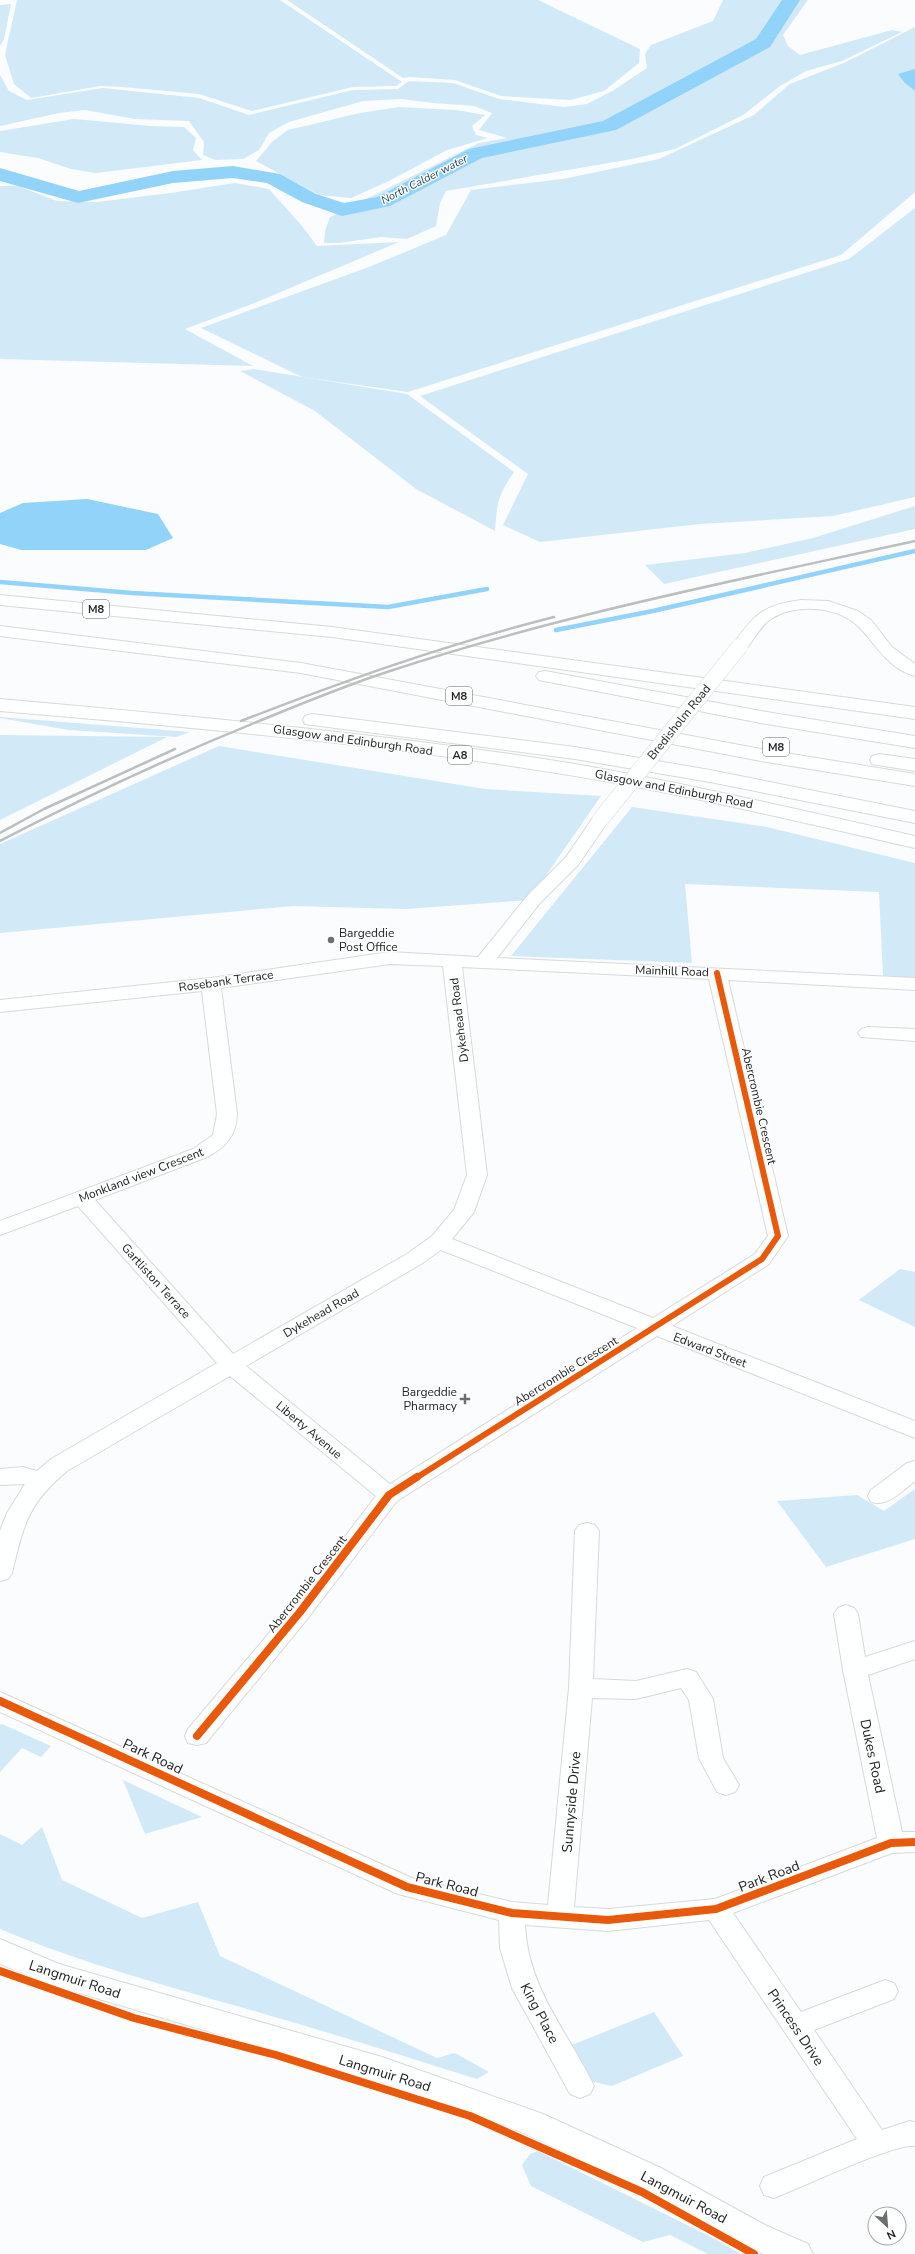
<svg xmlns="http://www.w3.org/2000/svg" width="915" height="2254" viewBox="0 0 915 2254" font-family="'Nunito Sans',sans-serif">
<rect width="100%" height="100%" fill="#fafcfe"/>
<g fill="#d2e9f8">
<path d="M17,0H280L402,82L396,86L353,87L252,111L199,94L122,87L100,86L31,98L14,84L5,55Z"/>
<path d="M287,0H538L640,49L639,63L604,91L570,100L501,96L455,80L410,77L403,78Z"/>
<path d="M723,0H808L783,35L788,46L800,55L892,30L902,32L842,61L806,71L780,86L743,115L675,149L632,159L446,191L440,203L436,226L407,239L381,237L339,243H324L325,231L330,217L479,143L507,138L479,130L492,113L474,106L433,103L402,99L363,101L289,122L269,133L259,150L243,159L215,160L203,155L204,142L189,121L135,119L85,110L59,113L0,126V75L9,91L27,100L103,88L199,98L249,115L353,90L398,89L409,81L453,83L499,99L564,107L587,104L614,90L647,68L645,54L651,45L713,21Z"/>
<path d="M11,4L4,39L0,46V5Z"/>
<path d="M915,27V192L841,255L408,392L302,377L201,328L369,267L446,235L471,190L563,179L659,159L754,115L790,84L846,62Z"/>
<path d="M399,107L456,110L485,115L472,126L476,135L488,138L447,150L389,181L351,198L319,195L256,161L273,141L288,130L360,113Z"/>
<path d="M74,119L151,126L184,127L196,138L193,150L202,160L96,173L71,169L38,158L0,152V131Z"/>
<path d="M235,183L269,189L302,226L317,246L399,242L252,304L185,329L253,366L0,359V186H18L57,201L97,202L171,193Z"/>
<path d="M915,208V497L833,516L700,524L540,542L503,525L528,474L420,396L849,259Z"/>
<path d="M254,369L407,394L514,472C498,495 497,502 495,531L416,489L315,411L240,371Z"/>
<path d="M915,506V529L664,584L645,565L745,553L813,538Z"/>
<path d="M0,717L190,732L176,737L69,730L0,718Z"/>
<path d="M0,735L167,737L0,820Z"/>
<path d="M219,746L485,789L601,796L529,900L406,909L293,906L0,933V844Z"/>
<path d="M632,807L767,827L915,863V978L883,976L879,892L685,884L692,963L511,956Z"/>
<path d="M900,1269L915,1272V1327L859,1300Z"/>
<path d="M915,1489V1539L826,1567L777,1501L857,1495L884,1511Z"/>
<path d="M2,1724L51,1746L41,1757L22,1748L0,1772V1725Z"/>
<path d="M123,1780L202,1817L145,1834Z"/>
<path d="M42,1827L62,1880L142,1918L198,1902L220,1956L437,2058L455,2053L489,2072L477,2079C403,2056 328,2032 254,2011C167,1986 84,1964 0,1929V1834L22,1845Z"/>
<path d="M654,2012L683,2056L612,2086L590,2081L567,2047Z"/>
<path d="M538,2151L715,2239L741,2254H708L670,2235L643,2242L531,2186L522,2165L530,2154Z"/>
</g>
<g fill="#92d3fa">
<path d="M915,69V91L905,83L898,74Z"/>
<path d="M87,499L158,514L173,538L146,550H21L0,544V513L23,503Z"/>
</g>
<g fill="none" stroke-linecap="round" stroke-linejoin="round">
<g stroke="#92d3fa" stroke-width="4.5">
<path d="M0,582L132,593L388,607L487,589"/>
<path d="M556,630L653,611L915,551"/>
</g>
<path fill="#92d3fa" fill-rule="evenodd" d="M782,0H800L770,47L616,130L482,158L390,206L342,216L302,202L267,183L233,178L173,183L78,203L0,181V168L79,191L173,171L233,166L280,174L316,194L344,203L377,197L469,149L603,121L756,39Z"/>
<g stroke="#d7d9db" stroke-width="2">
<g id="street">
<path d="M801,600L828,601L858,611L871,620L892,647L915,664V676C888,669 876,644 858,626C837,606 795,603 771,619C760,626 754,640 746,649H734L732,646C753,615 763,605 801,600Z"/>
<path d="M600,815L606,816L609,820L578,865L540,903L497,958L915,978V990L728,980L788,1236L769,1264L672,1326L915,1421V1438L657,1336L397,1501L308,1618L206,1743L197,1745L188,1743L185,1736L188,1729L292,1606L376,1496L230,1376L67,1471C27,1505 24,1524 12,1573L8,1579L0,1581V1531L7,1513L25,1484L0,1485V1469L23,1467L37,1471L51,1459L217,1363L78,1206L0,1235V1221L193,1149L213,1135L217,1114L202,991L0,1012V1000L211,978L390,952L478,957L528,895L566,857L594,816ZM390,964L443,966L467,1175L454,1210L432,1236L407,1254L233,1354L95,1200L207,1157C226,1147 236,1136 237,1114L221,988ZM462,967L709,979L768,1236L755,1254L653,1318L452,1239L474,1212L487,1175ZM441,1250L637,1328L390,1484L246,1366L421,1264Z"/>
<path d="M868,1027L915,1029V1041L861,1037L858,1033L861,1029Z"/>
<path d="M915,1461V1481C902,1491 888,1507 871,1502L868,1496L871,1490L907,1463Z"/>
<path d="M587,1523L595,1525L599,1531L593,1679L636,1681L687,1669L696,1672L713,1699L723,1758L739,1785L735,1792L726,1795L717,1792L699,1758L689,1700L681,1688L636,1699L592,1698L574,1907L608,1909L715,1899L877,1838L843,1670L834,1614L838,1608L846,1605L854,1608L858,1614L865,1657L915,1641V1659L868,1675L902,1832H915V1852L892,1853L733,1913L801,2012L885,1980L894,1983L898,1991L894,1999L814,2030L882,2130L910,2121L915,2122V2146C897,2142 798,2189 774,2198L764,2195L760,2186L764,2177L857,2139L709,1920L608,1931L525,1925C528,1989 567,2030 594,2086L590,2094L580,2098L570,2094L512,1988L500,1948L499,1920L398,1894L0,1712V1692L412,1878L512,1902L548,1905L569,1688L575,1531L579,1525Z"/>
</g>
</g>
<g stroke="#d7d9db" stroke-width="2">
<path id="primary" d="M0,1939L59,1964L382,2057L543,2114L661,2168L765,2225L808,2244L813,2254H763L743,2245L639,2188L521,2132L477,2116L382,2083L42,1982L0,1964Z"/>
</g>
<g stroke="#d7d9db" stroke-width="2">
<g id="highway">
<path d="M0,595L332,627L915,707V719L332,637L0,605Z"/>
<path d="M0,626L301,663L761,749L915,774V786L761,761L301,673L0,636Z"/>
<path d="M545,671L761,711L915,736V748L761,723L539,680L536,676L539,672Z"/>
<path d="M0,699C190,716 380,733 569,763C685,783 800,810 915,836V848C800,822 685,794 569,775C380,744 190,727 0,711Z"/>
<path d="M312,714L575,747L710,770L915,811V823L710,782L575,759L305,724L303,720L305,716Z"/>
<path d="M879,754L915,759V771L872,764L870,760L872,756Z"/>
</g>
</g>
<use href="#street" fill="#feffff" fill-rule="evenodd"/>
<use href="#primary" fill="#feffff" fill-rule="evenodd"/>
<use href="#highway" fill="#feffff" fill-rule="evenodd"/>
<g stroke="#bdbebe" stroke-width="2.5">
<path d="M241,721C344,681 447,644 554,617"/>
<path d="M0,833L44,809L175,749"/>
<path d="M0,841C88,795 177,754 269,717C308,701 347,685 387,672C559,615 738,580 915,541"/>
</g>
<g stroke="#d7d9db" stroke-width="17" stroke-linecap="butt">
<path id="street-bridge" d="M600,820L740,646"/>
</g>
<use href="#street-bridge" stroke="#feffff" stroke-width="16"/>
<g stroke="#fff" stroke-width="8">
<path id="cycleway-far1" d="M416,1478L762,1259L778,1236L717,973"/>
</g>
<g stroke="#fff" stroke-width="10">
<g id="cycleway">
<path d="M0,1701L407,1887L512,1913L608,1920L716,1909L891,1843L915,1842"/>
<path d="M197,1736L300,1612L389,1495L417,1477"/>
<path d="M0,1971L134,2018L276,2055L470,2116L642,2192L754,2254"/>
</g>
</g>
<use href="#cycleway-far1" stroke="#e8590c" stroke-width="6"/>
<use href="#cycleway" stroke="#e8590c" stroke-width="8"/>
</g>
<g fill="#6c6e70" stroke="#fff" stroke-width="1.5">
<circle cx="331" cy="940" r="4"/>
<path d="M463 1393h4v4h4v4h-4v4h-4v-4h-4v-4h4z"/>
</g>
<g text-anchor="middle" stroke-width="3" stroke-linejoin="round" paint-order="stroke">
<g font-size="11" font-style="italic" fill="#1a4058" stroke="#fff">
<text transform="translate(424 179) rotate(-27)" y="4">North Calder water</text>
</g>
<g fill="#fff" stroke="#636465" stroke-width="1">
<rect x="83" y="600" width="26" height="18" rx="3"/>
<rect x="446" y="687" width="26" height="18" rx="3"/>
<rect x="763" y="738" width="26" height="18" rx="3"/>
<rect x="448" y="746" width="24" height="18" rx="3"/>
</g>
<g font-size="11" font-weight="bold" fill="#202223">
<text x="96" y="613">M8</text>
<text x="459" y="700">M8</text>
<text x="776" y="751">M8</text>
<text x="460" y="759">A8</text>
</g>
<g font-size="12" fill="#202223" stroke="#fff">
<text transform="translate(679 722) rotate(-51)" y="4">Bredisholm Road</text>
<text transform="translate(353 740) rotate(8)" y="4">Glasgow and Edinburgh Road</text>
<text transform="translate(674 789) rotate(11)" y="4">Glasgow and Edinburgh Road</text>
<text transform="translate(672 971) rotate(2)" y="4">Mainhill Road</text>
<text transform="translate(226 981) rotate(-8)" y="4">Rosebank Terrace</text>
<text transform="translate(459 1020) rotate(-97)" y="4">Dykehead Road</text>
<text transform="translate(759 1106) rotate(77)" y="4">Abercrombie Crescent</text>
<text transform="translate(141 1175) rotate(-21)" y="4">Monkland view Crescent</text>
<text transform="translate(156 1281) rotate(48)" y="4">Gartliston Terrace</text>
<text transform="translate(321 1313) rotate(-30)" y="4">Dykehead Road</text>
<text transform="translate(710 1350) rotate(21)" y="4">Edward Street</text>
<text transform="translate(566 1371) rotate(-32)" y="4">Abercrombie Crescent</text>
<text transform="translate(309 1430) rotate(40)" y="4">Liberty Avenue</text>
<text transform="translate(307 1584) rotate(-52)" y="4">Abercrombie Crescent</text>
</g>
<g font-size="12" fill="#202223" stroke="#fff" text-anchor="start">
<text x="339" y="937">Bargeddie<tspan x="339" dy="14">Post Office</tspan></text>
<text x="457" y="1396" text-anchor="end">Bargeddie<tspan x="457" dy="14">Pharmacy</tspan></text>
</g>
<g font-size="14" fill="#202223" stroke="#fff">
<text transform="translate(153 1756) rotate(25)" y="5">Park Road</text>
<text transform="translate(873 1756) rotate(78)" y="5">Dukes Road</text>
<text transform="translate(571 1802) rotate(-85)" y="5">Sunnyside Drive</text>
<text transform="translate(769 1876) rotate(-21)" y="5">Park Road</text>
<text transform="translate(447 1884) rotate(14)" y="5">Park Road</text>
<text transform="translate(75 1979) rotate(18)" y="5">Langmuir Road</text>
<text transform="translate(540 2013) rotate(62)" y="5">King Place</text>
<text transform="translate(796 2027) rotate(56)" y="5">Princess Drive</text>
<text transform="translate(385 2073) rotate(17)" y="5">Langmuir Road</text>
<text transform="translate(684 2197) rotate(28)" y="5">Langmuir Road</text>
</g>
</g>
<g transform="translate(887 2226) rotate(154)"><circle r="19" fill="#ffffff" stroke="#a6a7a7"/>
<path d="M0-3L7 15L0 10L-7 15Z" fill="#6c6e70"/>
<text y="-6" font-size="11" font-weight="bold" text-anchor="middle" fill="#202223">N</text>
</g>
</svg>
